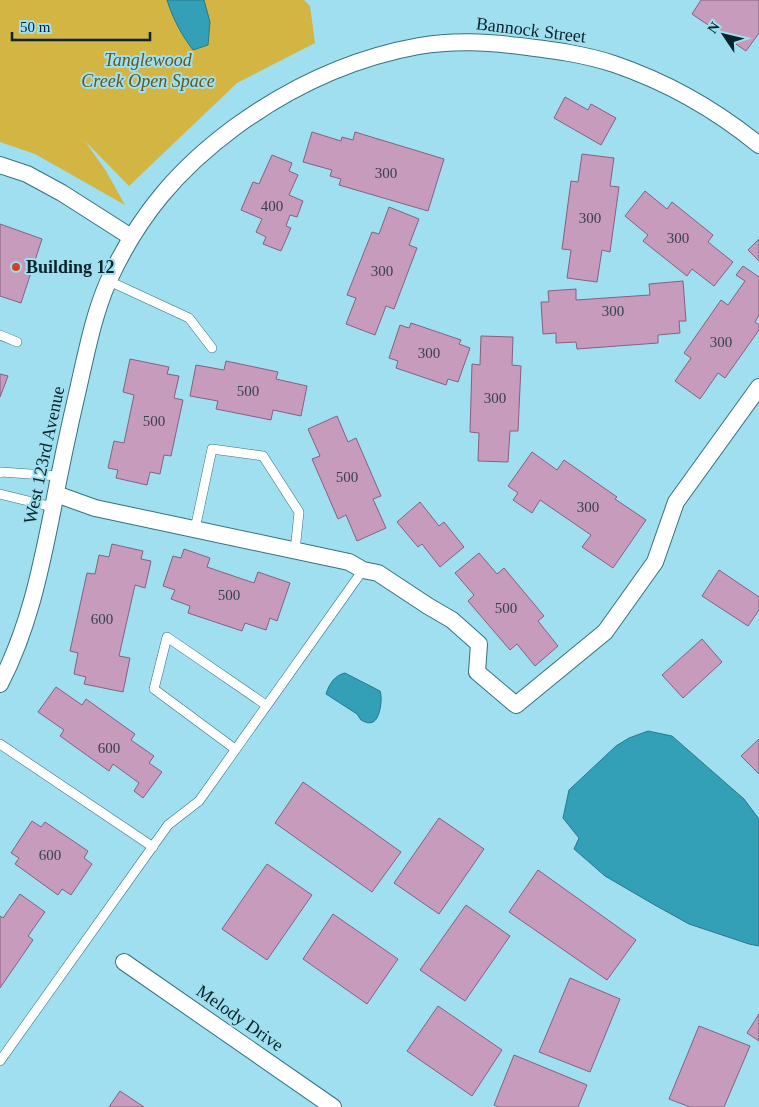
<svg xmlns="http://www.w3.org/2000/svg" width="759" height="1107" viewBox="0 0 759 1107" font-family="Georgia,serif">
<rect width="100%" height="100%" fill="#9fdfef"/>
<path fill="#d2b543" d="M0,0H304L310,6L315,43L237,83L129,186L85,141L106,171L125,205L35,154L0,142Z"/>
<g fill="#33a0b7" stroke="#267a8c">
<path d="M167,0H204L210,22L208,45L193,50C181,34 173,19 167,0Z"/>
<path d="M345,673L380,691C383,698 380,719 373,722C368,724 365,722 361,720L357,714L326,694C329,684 335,675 345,673Z"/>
<path d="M648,731L672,736L744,799L759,819V946L749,944L689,924L653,904L605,876L574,849L579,838L563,818L569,790L616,746L629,738Z"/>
</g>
<g fill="#c69bbc" stroke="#88607f">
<path d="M701,0H759V33L746,51L692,14Z"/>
<path d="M565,97L588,110L591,104L616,118L601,145L554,118Z"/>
<path d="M312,132L341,141L342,137L353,140L355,132L444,159L428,211L339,185L341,179L330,176L332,170L303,162Z"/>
<path d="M582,154L614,158L610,186L619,187L610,252L602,250L597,282L567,278L571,250L562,249L571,181L578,182Z"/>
<path d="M272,155L292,163L289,171L298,175L289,195L303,201L297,217L290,215L286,226L291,228L281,251L263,244L266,237L256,232L262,219L241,210L253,182L259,184Z"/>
<path d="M645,191L667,209L672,202L713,235L708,242L733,262L714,286L692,269L687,276L643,241L648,235L625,216Z"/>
<path d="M389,207L419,219L409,245L417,248L394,309L386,306L375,335L346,324L356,298L347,295L372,232L379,234Z"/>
<path d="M0,224L42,239L21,303L0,296Z"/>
<path d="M759,239V261L748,250Z"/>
<path d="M743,266L759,277V315L755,322L759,325V330L725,378L718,373L700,399L675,381L691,358L684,353L721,300L728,305L745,281L736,275Z"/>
<path d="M683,281L686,321H679L680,333L658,335V343L577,349L576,342L556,343V333L543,334L541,302H549L548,291L576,289V300L650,295L649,284Z"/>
<path d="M411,323L461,340L459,344L470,348L458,382L448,379L446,385L396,368L398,361L389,358L400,325L409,328Z"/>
<path d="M481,336L513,337L512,365L521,366L518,431H510L508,462L478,461L479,433L470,432L472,364L480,365Z"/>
<path d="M130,359L169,367L167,374L179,376L174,398L183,400L171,456L164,455L160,474L150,472L147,485L116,478L118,470L108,468L114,441L124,443L134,395L123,392Z"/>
<path d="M226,361L278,372L276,379L307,386L301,416L273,410L271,420L216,409L218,401L190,396L196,365L224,370Z"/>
<path d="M0,374L8,376L0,397Z"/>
<path d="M337,416L348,442L356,438L381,496L373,499L386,528L357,541L346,515L338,519L312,459L320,456L308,429Z"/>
<path d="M532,452L557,470L564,460L617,497L615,499L646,520L613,568L582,547L591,535L540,500L532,513L513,500L518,493L508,486Z"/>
<path d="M420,502L439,526L444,522L464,547L440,567L422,544L418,547L397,522Z"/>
<path d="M112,544L143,551L141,559L151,561L145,588L135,585L119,656L130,658L123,692L84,684L86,677L74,674L78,653L70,651L87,573L95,574L99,555L109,557Z"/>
<path d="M184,549L210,558L207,567L254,583L258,572L290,583L277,621L270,618L266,630L245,623L242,631L188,613L190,606L171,599L175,590L163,586L173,556L181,558Z"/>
<path d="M479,553L497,574L504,568L544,616L538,621L558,646L535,666L517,644L510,650L468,601L474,595L455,573Z"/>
<path d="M719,570L759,597V610L748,626L702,596Z"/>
<path d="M702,639L722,662L683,698L662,675Z"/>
<path d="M56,687L82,705L86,699L135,734L131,740L154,756L149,763L162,772L143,798L134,791L139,783L113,764L109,771L60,736L64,730L38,712Z"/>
<path d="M759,739V774L741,756Z"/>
<path d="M303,782L401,852L372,892L275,823Z"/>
<path d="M439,818L484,849L439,914L394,883Z"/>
<path d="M32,821L41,827L45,822L88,851L84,858L92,864L71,895L62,889L58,895L15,864L19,858L11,853Z"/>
<path d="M267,864L312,895L267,960L222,929Z"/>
<path d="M538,870L636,940L607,980L509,912Z"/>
<path d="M20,894L45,912L28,936L33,940L0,988V916L3,918Z"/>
<path d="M466,905L510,936L465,1001L420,970Z"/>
<path d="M333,914L398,959L367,1004L303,959Z"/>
<path d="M570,978L620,999L590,1072L539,1052Z"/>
<path d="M438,1006L502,1050L472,1096L407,1051Z"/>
<path d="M759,1014V1041L747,1033Z"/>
<path d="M699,1026L750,1046L724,1107H690L669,1099Z"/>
<path d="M514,1055L587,1085L578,1107H498L494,1105Z"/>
<path d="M120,1091L144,1107H109Z"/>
</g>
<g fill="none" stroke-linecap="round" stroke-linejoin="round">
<g stroke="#337280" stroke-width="10">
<g id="service">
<path d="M109,281L189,318L212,348"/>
<path d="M0,335L17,342"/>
<path d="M0,473L1,472L59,476"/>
<path d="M0,494L53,507"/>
<path d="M195,529L212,449L263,456L299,512L295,551"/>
<path d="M0,744L153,847"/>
<path d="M235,749L154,689L167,637L266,705"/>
<path d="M0,1061L168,825L199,801L363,570"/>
</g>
</g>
<g stroke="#337280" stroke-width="18">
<g id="minor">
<path d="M0,165L27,174L62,193L131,237"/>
<path d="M56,494L95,508L349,562L363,570L378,573L428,606L452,620L479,644L477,672L516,705L605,632L655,562L676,502L759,387"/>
<path d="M0,684C28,630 40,573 52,513C60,470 69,428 79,385C87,350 94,314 108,282C138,216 178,169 235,127C290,87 352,58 419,46C454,40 486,42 520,46C552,50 584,54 614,64C667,82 716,110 759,145"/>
<path d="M124,962L333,1107"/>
</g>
</g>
<use href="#service" stroke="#fff" stroke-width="9"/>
<use href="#minor" stroke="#fff" stroke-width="16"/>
</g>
<circle fill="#cd4421" stroke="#9fdfef" stroke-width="2" cx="16" cy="267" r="5"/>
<g text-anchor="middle" stroke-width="4" stroke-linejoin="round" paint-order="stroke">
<g font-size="15" fill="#38414e">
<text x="386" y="178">300</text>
<text x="272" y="211">400</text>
<text x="590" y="223">300</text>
<text x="678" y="243">300</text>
<text x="382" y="276">300</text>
<text x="613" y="316">300</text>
<text x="721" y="347">300</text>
<text x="429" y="358">300</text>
<text x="248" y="396">500</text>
<text x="495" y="403">300</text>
<text x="154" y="426">500</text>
<text x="347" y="482">500</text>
<text x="588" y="512">300</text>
<text x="229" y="600">500</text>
<text x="506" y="613">500</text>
<text x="102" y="624">600</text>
<text x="109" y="753">600</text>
<text x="50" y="860">600</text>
</g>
<g font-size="18" fill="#082329" stroke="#9fdfef">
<text transform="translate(531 30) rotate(7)" y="6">Bannock Street</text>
<text transform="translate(44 455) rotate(-78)" y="6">West 123rd Avenue</text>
<text transform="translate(240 1018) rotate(35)" y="6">Melody Drive</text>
</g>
<g font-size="18" font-style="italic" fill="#65561b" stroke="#9fdfef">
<text x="148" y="66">Tanglewood<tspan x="148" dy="21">Creek Open Space</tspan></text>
</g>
<g font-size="18" font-weight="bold" fill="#082329" stroke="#9fdfef" text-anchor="start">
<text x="26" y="273">Building 12</text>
</g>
</g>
<g transform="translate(724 35) rotate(305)" stroke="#9fdfef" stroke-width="4" paint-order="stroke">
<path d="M0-4L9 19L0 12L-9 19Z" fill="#082329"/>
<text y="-8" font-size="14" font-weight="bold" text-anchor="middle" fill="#082329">N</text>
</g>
<path d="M12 32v8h138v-8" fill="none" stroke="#082329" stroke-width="2.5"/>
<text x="20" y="32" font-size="15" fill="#082329" stroke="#9fdfef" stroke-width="4" paint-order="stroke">50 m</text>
</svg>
